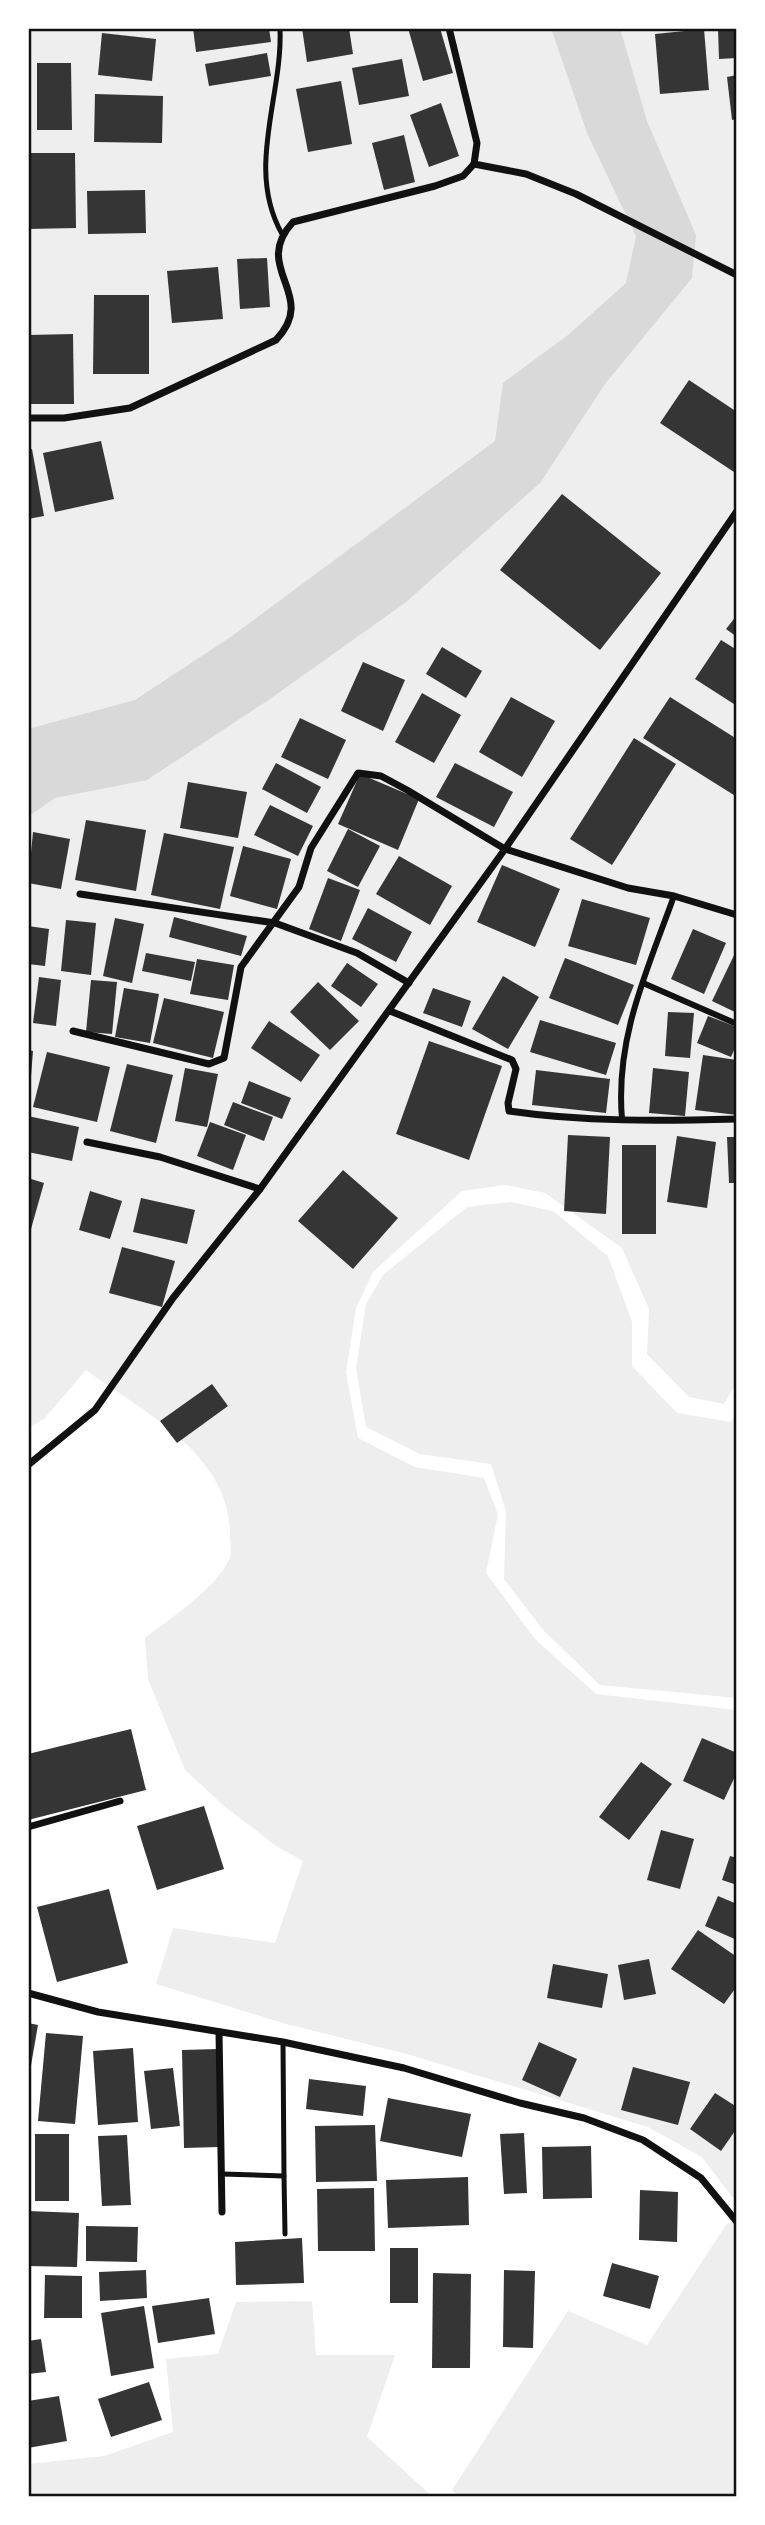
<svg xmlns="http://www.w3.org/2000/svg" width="765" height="2525" viewBox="0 0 765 2525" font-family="Montserrat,sans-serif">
<rect width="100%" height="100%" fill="#fff"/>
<g fill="#eee">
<path d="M28,28H737V1382L724,1404L689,1397L647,1354L649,1309L622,1248L545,1193L505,1185L462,1191L373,1272L356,1308L346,1372L358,1438L415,1467L484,1478L498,1514L486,1573L535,1639L596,1694L737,1710V2197H732L702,2157L648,2127L407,2054L286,2024L156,1984L173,1928L275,1943L303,1861L276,1846L224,1806L185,1770L148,1679L145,1638C169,1619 220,1586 230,1557C232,1552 230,1542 230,1536C231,1454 143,1412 86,1370L44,1419L28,1428Z"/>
<path d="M511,1202L553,1211L608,1256L632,1322V1366L677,1413L731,1422L737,1412V1698L600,1685L544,1631L504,1579L506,1511L491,1464L420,1454L366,1427L356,1368L366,1304L383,1275L467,1207Z"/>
<path d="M737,2219V2497H459L452,2490L568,2311L647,2345L726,2225Z"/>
<path d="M312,2301L316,2355H395L367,2437L433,2497H28V2464L104,2456L173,2432L166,2359L218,2354L236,2302Z"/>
</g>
<path fill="#d9d9d9" d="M551,28H620L647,121L696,235L692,278L605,384L540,483L405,603L267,701L147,780L55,798L28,817V729L135,700L232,636L495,441L503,383L568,335L626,283L636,236L587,133Z"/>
<g fill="#353535">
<path d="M193,28H269L271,42L196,52Z"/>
<path d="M302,28H349L353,54L307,62Z"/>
<path d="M408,28H440L453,73L423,81Z"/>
<path d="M718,28H737V58L719,59Z"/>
<path d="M704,29L709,90L660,94L655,34Z"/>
<path d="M102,33L156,39L152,81L98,75Z"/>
<path d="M267,53L271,76L209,86L205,64Z"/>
<path d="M402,59L409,96L359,105L352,68Z"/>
<path d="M37,63H71L72,130H37Z"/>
<path d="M737,75V119L732,120L727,77Z"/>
<path d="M341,81L352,144L308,152L296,89Z"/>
<path d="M95,94L163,96L162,143L94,142Z"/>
<path d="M441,103L459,156L429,167L410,115Z"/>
<path d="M404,135L415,182L384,190L372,143Z"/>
<path d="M28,153H75L76,228L28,229Z"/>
<path d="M145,190L146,233L88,234L87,191Z"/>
<path d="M267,258L270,307L240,309L237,259Z"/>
<path d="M218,267L223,319L172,323L167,271Z"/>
<path d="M94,295H149V374H93Z"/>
<path d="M73,334L74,404H28V335Z"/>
<path d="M689,380L737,412V474L660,423Z"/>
<path d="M101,441L114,499L55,512L43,453Z"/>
<path d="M32,449L44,516L28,519V450Z"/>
<path d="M562,494L661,573L600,650L500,570Z"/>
<path d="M737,615V637L726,629Z"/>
<path d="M721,640L737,650V706L695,679Z"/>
<path d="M442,647L482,671L466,698L426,674Z"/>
<path d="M363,662L405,680L383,731L341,711Z"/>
<path d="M422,693L461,715L434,763L395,742Z"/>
<path d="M511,697L555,721L522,777L479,752Z"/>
<path d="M670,697L737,739V797L643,738Z"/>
<path d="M300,718L346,740L328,779L281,757Z"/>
<path d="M634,738L676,764L612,865L570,839Z"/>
<path d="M276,763L321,787L307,813L262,789Z"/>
<path d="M455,763L513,792L494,827L436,797Z"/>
<path d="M360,774L419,799L398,850L338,824Z"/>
<path d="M188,782L247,792L238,838L180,828Z"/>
<path d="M270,805L313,826L298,856L254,835Z"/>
<path d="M86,820L146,830L136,891L75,880Z"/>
<path d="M348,829L380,846L358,887L327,871Z"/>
<path d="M33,832L70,839L61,889L28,883Z"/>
<path d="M164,833L234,847L220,909L151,895Z"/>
<path d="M243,846L291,859L277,909L230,896Z"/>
<path d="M399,856L452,886L430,925L376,894Z"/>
<path d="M502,865L560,889L535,947L477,922Z"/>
<path d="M328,878L360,890L341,941L309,929Z"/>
<path d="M582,899L650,918L636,965L568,946Z"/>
<path d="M368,908L412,932L396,962L352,939Z"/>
<path d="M174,917L247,936L241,956L169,937Z"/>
<path d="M115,918L144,924L132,983L103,976Z"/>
<path d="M66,920L96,923L91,975L61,971Z"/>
<path d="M28,926L49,929L45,966L28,964Z"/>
<path d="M693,929L726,943L704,994L671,979Z"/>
<path d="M737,949V1013L712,1001Z"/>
<path d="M146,953L195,962L191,981L142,971Z"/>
<path d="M565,958L634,985L618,1025L549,998Z"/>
<path d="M197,959L234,965L228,1000L190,994Z"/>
<path d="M347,963L378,984L361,1007L331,986Z"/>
<path d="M503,976L539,997L508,1049L472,1029Z"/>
<path d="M39,977L61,980L56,1026L33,1023Z"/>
<path d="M91,980L117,982L112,1034L86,1032Z"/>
<path d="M318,982L359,1021L330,1050L290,1012Z"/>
<path d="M124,988L159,994L150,1043L115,1037Z"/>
<path d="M433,988L471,1001L462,1027L423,1013Z"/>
<path d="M164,998L224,1012L213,1058L153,1043Z"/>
<path d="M668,1012L694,1013L690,1058L665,1056Z"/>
<path d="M708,1016L737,1027V1043L731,1057L697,1043Z"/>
<path d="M540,1020L616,1043L606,1075L530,1052Z"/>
<path d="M269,1021L320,1055L301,1082L251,1048Z"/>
<path d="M429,1041L502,1066L469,1160L396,1134Z"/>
<path d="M28,1050L33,1051L30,1089H28Z"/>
<path d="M47,1052L110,1067L97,1122L33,1107Z"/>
<path d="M703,1055L737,1060V1115L695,1110Z"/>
<path d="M127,1064L173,1075L156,1143L110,1131Z"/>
<path d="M185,1068L218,1074L207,1127L175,1121Z"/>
<path d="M653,1068L689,1072L685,1116L649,1113Z"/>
<path d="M536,1070L610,1079L606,1113L532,1105Z"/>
<path d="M249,1081L291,1098L282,1119L241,1103Z"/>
<path d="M233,1102L273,1117L264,1141L224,1125Z"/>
<path d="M28,1116L79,1127L72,1161L28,1152Z"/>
<path d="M210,1122L246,1135L233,1170L197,1156Z"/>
<path d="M568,1135L610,1137L606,1214L564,1211Z"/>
<path d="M677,1136L716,1142L707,1208L667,1202Z"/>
<path d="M727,1137H737V1183H729Z"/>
<rect x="622" y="1145" width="34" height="89"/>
<path d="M343,1170L398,1218L353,1269L298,1221Z"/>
<path d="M28,1178L44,1183L29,1236L28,1235Z"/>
<path d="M90,1191L122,1201L110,1239L79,1230Z"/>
<path d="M141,1198L195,1210L187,1244L133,1232Z"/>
<path d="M122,1247L175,1261L162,1307L109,1293Z"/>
<path d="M212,1384L228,1406L177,1443L160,1421Z"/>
<path d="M131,1729L146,1790L28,1820V1754Z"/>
<path d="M702,1738L737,1753V1772L724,1800L683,1781Z"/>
<path d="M641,1762L672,1784L629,1840L599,1817Z"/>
<path d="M204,1806L224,1869L157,1890L137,1826Z"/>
<path d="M661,1830L694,1839L680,1889L647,1880Z"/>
<path d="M730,1856L737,1858V1885L722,1880Z"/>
<path d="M109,1889L128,1963L57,1982L37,1907Z"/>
<path d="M718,1896L737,1904V1940L705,1926Z"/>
<path d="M698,1930L737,1957V1986L724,2004L671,1969Z"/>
<path d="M649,1959L656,1994L624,2000L618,1965Z"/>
<path d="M553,1964L608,1974L602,2008L547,1998Z"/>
<path d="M28,2023L38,2025L29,2077H28Z"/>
<path d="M46,2033L83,2036L75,2124L38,2121Z"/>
<path d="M539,2042L577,2059L560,2097L522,2080Z"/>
<path d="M133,2048L138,2122L98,2125L93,2051Z"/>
<path d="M218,2049L219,2147L184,2148L182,2050Z"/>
<path d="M633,2067L690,2082L678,2125L621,2110Z"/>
<path d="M173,2068L180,2126L151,2129L144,2071Z"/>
<path d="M309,2079L366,2086L363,2116L306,2109Z"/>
<path d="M715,2093L737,2107V2128L721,2151L690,2129Z"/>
<path d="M388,2098L471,2114L462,2157L380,2141Z"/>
<path d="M375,2125L377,2181L316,2182L315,2126Z"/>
<path d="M524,2133L527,2193L504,2194L500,2134Z"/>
<rect x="35" y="2134" width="34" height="67"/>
<path d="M127,2135L131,2205L102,2206L98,2136Z"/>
<path d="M591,2146L592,2198L543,2199L542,2147Z"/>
<path d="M468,2177L469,2225L388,2228L386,2180Z"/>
<path d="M374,2188L375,2251H318L317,2189Z"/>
<path d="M640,2190L678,2192L677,2242L639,2240Z"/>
<path d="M28,2211L79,2213L77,2267L28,2266Z"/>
<path d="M86,2226L138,2227L137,2262L86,2261Z"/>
<path d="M302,2238L304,2283L236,2285L235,2242Z"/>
<rect x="390" y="2248" width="28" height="55"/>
<path d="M612,2263L659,2276L650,2309L603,2296Z"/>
<path d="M146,2270L147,2298L100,2301L99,2272Z"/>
<path d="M504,2270L535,2271L533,2348L503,2347Z"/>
<path d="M433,2273L471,2274L470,2368H432Z"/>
<path d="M45,2275L82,2276V2318H44Z"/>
<path d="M209,2298L215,2334L158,2343L152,2306Z"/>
<path d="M144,2306L154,2368L111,2376L101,2313Z"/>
<path d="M41,2339L46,2372L28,2374V2341Z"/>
<path d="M149,2382L162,2420L111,2437L98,2399Z"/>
<path d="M59,2396L67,2441L28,2448V2401Z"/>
</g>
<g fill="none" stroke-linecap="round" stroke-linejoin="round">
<g stroke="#111" stroke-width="5">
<path d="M280,28C283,97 245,168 282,234"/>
<path d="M222,2174L284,2176L283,2042"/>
<path d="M284,2176L285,2234"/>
</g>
<g stroke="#111" stroke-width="6">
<path d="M643,983L737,1024"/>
<path d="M622,1119C615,1038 647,971 674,896"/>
</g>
<g stroke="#111" stroke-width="7">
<path d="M449,28L477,143L474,164"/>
<path d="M474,164L526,174L576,194L737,275"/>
<path d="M28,418H64L130,408L276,340C320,294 250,269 293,222L435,186L463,176L474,164"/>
<path d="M80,894L275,923L357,953L409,983"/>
<path d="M390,1011L512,1060L516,1069L508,1103L509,1111C584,1122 661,1121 737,1119"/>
<path d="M73,1031L209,1064L224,1058L241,967L299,887L311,848L358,773L381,776L407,790L505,849L628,888L674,896L737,915"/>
<path d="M87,1142L160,1157L260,1189"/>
<path d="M28,1465L95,1410L173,1298L260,1189L505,849L737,511"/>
<path d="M28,1827L120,1801"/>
<path d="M28,1993L98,2012L283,2042L404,2068L520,2103L584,2118L643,2140L701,2178L737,2222"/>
<path d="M219,2032L222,2212"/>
</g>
</g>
<rect width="765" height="2525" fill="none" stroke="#ffffff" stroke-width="60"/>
<rect x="30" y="30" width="705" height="2465" fill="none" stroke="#111" stroke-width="2.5"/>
</svg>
